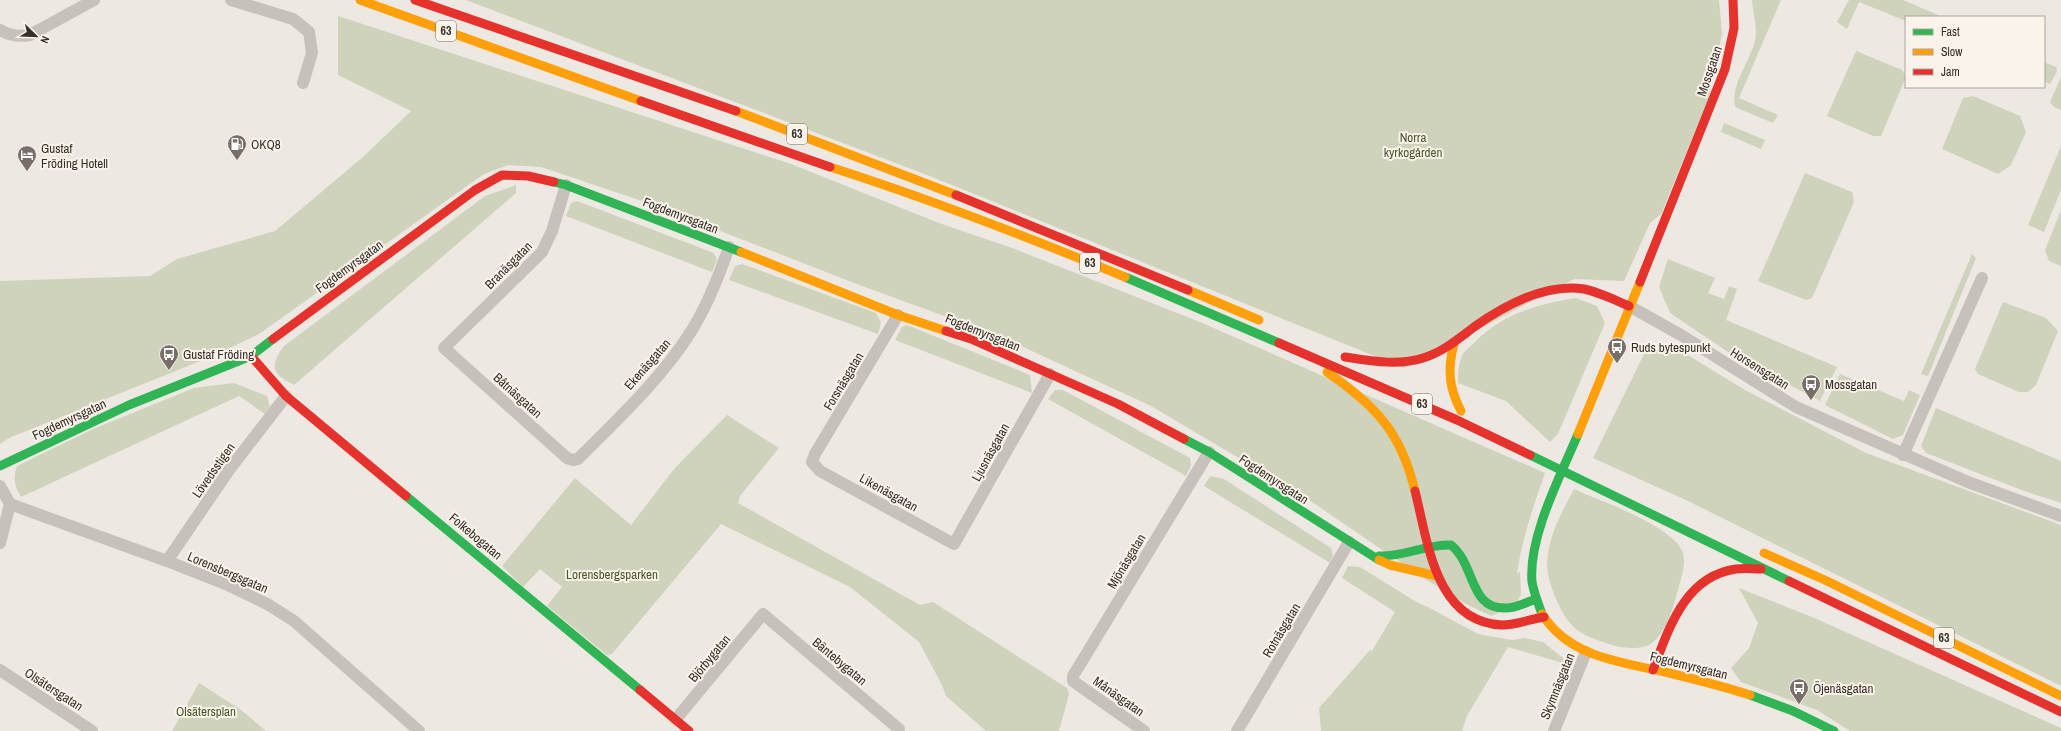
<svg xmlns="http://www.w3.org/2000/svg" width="2061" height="731" viewBox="0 0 2061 731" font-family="'Archivo Narrow',sans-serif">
<rect width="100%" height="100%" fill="#eee8e2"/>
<g fill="#cfd3bc">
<path d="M466,0H1719L1722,34L1709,97L1661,214L1650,223L1624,281L1574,279L1404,368L927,175Z"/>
<path d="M1752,0H1781L1739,98L1778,115L1773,123L1735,107C1730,82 1754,58 1756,34C1756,23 1753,11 1752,0Z"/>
<path d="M1849,0H1903L1938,15V17H1906V21L1859,2L1847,29L1837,22Z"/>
<path d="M338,16L791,164L939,223L1012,248L1200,322L1545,473C1533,507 1522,539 1517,574L1520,571L1521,594L1515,606L1491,616L1464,603L1425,579L1303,496L1151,406L999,336L862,286L648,203L541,167L508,165L484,174L259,334L213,356L9,438L0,444V281L150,276L177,259L275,231L363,157L411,111L338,75Z"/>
<path d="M1856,51L1902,70L1906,77L1881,136H1873L1827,116Z"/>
<path d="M2044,62L2056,67L2057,71L2050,84L2044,82Z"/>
<path d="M2061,77V110L2054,107L2050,102Z"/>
<path d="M1973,96L2020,116L2026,132L2011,165L1998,174L1942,149L1963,98Z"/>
<path d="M1724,123L1765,140L1761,149L1721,132Z"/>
<path d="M2061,146V190L2044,232L2028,225Z"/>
<path d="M1805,173L1852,192L1854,202L1812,298L1806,300L1758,281Z"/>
<path d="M516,185V193L294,385C272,374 269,367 284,346L485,196Z"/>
<path d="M577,201L714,253L717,260L712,272L566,216L571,203Z"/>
<path d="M2061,210V266L2049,261L2045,250Z"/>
<path d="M1972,254L1976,258L1928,376L1921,374Z"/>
<path d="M1668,259L1715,278L1708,293L1724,299L1729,286L1737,289L1726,320L1837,367L1820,401L1734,356L1670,313L1659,287Z"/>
<path d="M742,264L876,313L881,322L878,334L729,280L735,266Z"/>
<path d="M1576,298L1597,306L1605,323L1558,434L1550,442L1506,401L1458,383C1458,374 1458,365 1462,356C1464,351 1470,347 1474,343C1501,314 1538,304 1576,298Z"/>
<path d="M2003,302L2046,318L2058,331L2036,385L2028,392H2019L1978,374L1975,369Z"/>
<path d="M907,325L1030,375L1032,393L895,340L902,327Z"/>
<path d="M1673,346L1745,390L1866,453L2061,525V686L1690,502L1593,458L1645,352Z"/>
<path d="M1840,374L1904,401L1909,390L1920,395L1903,435L1893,439L1825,405Z"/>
<path d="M234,383L267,396L270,407L265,414L239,396L21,497C14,485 13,479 17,466L93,429L194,388Z"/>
<path d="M1055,390H1063L1190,458L1191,465L1186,476L1048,399Z"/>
<path d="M1936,408L2061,461V503L2027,492L1926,453L1921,446Z"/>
<path d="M727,415L779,448L740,496L738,503L920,605L933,602L1067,688L1069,694L1059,731H986L946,696L942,685L919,642L850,587L721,524L612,654L607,655L547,606L562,587L540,569L523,587L502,566L575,478L631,525L674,469Z"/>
<path d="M1210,476L1224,479L1331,548L1333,555L1330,563L1204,486Z"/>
<path d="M1574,489C1605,503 1654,519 1677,543C1689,556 1683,572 1679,586C1674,604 1668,631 1652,643C1641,651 1624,648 1612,645C1577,634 1568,628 1554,594C1551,585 1547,574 1547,565C1548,536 1561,514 1574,489Z"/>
<path d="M1348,566L1360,567L1418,603L1428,607L1478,634L1512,640L1525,638L1543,642L1573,666L1508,647L1467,716L1462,731H1321L1319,708L1370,650L1372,651L1395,612L1342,578Z"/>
<path d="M1739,588L1812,617L2061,728V731H1850L1817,710L1741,682L1731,668L1749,648L1758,623Z"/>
<path d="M199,683L241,710L266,731H172Z"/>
</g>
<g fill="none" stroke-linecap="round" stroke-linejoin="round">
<g stroke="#c7c1bb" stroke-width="12">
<path d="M231,0L293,19L309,32L312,53L303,83"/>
<path d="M0,30C10,36 19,37 30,35L94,0"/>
<path d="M566,185L552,231L542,252L444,348L567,458L573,460L578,459C618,419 662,378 692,330C708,304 719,276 729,247"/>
<path d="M1629,306L1681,335L1796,407L1968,482L2061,516"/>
<path d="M898,315L815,454L812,462L820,471L954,544L1050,374"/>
<path d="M1903,455L1982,278"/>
<path d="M0,486L10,504L167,561L228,585L269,605L294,621L419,731"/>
<path d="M0,543L10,504"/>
<path d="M167,561L229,470L286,396"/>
<path d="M0,670L92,731"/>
<path d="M676,719L763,614L899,729L897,731"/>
<path d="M1144,731L1077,684L1073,681V676L1209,452"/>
<path d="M1237,731L1349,542"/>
<path d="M1554,731L1586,652"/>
</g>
<g stroke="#30b455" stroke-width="9">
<path d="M554,182L566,185L741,252"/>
<path d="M1125,277L1279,343"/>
<path d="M1184,439L1209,452L1379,560"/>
<path d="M1530,455L1789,581"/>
<path d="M0,466L129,405L251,356L273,339"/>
<path d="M406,496L640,690"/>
<path d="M1379,556C1404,557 1426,544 1451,545C1476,565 1469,610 1506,608C1516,608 1527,602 1536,599"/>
<path d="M1542,614C1538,603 1534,593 1532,582C1528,537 1561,475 1578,434"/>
<path d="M1750,695L1793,711L1834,731"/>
</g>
<g stroke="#ff9f0a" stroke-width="9">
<path d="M360,0L641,101"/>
<path d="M736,111L956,195"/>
<path d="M830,167C930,199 1028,237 1125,277"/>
<path d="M741,252L898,315L946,331"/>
<path d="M1188,290L1259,320"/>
<path d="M1454,344C1447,369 1449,388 1461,411"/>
<path d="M1327,372C1376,406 1401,432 1415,491"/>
<path d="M1578,434L1640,282"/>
<path d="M1764,553L1827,581L2061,696"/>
<path d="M1379,560L1390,565L1437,576"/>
<path d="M1542,614C1569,657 1620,662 1665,672C1694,679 1722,686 1750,695"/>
</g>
<g stroke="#e5322d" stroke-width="9">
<path d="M415,0L736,111"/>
<path d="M641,101L830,167"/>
<path d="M956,195L1188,290"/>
<path d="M1640,282L1725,69L1734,28L1733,0"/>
<path d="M946,331L971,339L1118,404L1184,439"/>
<path d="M273,339L475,190L502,175L528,176L554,182"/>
<path d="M1279,343L1457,420L1530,455"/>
<path d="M251,356L286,396L406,496"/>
<path d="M1345,357C1371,361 1398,366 1423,358C1443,352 1458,339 1474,327C1505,305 1545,283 1584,289C1599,292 1615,300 1629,306"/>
<path d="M1415,491C1428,542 1435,622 1502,625C1515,625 1531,619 1544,617"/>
<path d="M1789,581L2061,712"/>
<path d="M1653,670C1669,628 1685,576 1736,569C1744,568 1753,569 1761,569"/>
<path d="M640,690L689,731"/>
</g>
</g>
<defs>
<g id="fuel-pin" transform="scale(1)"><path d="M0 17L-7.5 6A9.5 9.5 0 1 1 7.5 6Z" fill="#786f6a" stroke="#faf3ea"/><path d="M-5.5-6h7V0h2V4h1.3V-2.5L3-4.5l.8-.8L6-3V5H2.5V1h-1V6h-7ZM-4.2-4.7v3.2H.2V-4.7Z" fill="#fff"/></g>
<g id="hotel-pin" transform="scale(1)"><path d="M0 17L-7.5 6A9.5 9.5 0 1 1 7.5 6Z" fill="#786f6a" stroke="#faf3ea"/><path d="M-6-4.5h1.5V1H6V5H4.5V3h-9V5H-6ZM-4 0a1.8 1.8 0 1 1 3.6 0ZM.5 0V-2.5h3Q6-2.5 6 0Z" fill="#fff"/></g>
<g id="bus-pin" transform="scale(1)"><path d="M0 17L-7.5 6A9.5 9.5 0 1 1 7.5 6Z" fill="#786f6a" stroke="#faf3ea"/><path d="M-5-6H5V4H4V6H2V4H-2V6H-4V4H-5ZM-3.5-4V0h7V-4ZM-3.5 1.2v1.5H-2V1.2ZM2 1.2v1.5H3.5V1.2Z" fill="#fff"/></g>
</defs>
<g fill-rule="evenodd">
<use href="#fuel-pin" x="237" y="144"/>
<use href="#hotel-pin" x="27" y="155"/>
<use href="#bus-pin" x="1617" y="347"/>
<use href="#bus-pin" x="169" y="354"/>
<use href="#bus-pin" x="1811" y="384"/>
<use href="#bus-pin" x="1799" y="688"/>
</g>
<g text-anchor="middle" stroke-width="4" stroke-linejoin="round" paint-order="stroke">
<g fill="#faf3ea" stroke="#726963" stroke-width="1">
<rect x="436" y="21" width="20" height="20" rx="3"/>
<rect x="787" y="124" width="20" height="20" rx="3"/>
<rect x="1080" y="253" width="20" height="20" rx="3"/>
<rect x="1412" y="394" width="20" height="20" rx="3"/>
<rect x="1934" y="628" width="20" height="20" rx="3"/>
</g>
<g font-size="12" font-weight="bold" fill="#382e29">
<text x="446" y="35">63</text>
<text x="797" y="138">63</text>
<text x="1090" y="267">63</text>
<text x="1422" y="408">63</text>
<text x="1944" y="642">63</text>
</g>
<g font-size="13" fill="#382e29" stroke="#faf3ea">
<text transform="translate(1709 71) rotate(-71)" y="5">Mossgatan</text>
<text transform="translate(681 215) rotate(21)" y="5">Fogdemyrsgatan</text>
<text transform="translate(508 265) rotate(-45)" y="5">Branäsgatan</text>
<text transform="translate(349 266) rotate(-36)" y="5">Fogdemyrsgatan</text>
<text transform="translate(983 332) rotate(22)" y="5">Fogdemyrsgatan</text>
<text transform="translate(647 364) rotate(-49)" y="5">Ekenäsgatan</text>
<text transform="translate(1760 368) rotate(32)" y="5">Horsensgatan</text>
<text transform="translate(843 381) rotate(-59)" y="5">Forsnäsgatan</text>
<text transform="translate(518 395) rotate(42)" y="5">Båtnäsgatan</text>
<text transform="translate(69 419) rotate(-25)" y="5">Fogdemyrsgatan</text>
<text transform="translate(990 452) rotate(-61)" y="5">Ljusnäsgatan</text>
<text transform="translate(213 470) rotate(-55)" y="5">Lövedsstigen</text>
<text transform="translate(1274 479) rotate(33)" y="5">Fogdemyrsgatan</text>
<text transform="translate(889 492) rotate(29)" y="5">Likenäsgatan</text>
<text transform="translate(476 536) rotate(40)" y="5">Folkebogatan</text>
<text transform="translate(1126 561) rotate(-59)" y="5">Mjönäsgatan</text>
<text transform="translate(228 572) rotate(23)" y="5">Lorensbergsgatan</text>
<text transform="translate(1281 630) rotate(-59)" y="5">Rotnäsgatan</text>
<text transform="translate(709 658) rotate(-50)" y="5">Björbygatan</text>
<text transform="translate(840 661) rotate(40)" y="5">Bäntebygatan</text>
<text transform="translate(1689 665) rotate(14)" y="5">Fogdemyrsgatan</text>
<text transform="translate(1557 686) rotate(-68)" y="5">Skymnäsgatan</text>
<text transform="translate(54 689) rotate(33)" y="5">Olsätersgatan</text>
<text transform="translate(1119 696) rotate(35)" y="5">Månäsgatan</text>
</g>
<g font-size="13" fill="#47572c" stroke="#faf3ea">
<text x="1413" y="142">Norra<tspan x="1413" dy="15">kyrkogården</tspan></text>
<text x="612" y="579">Lorensbergsparken</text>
<text x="206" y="716">Olsätersplan</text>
</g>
<g font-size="13" fill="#382e29" stroke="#faf3ea" text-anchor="start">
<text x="251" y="149">OKQ8</text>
<text x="41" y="153">Gustaf<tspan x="41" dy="15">Fröding Hotell</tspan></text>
<text x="1631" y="352">Ruds bytespunkt</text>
<text x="183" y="359">Gustaf Fröding</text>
<text x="1825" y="389">Mossgatan</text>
<text x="1813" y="693">Öjenäsgatan</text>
</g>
</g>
<rect x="1905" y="16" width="140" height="72" fill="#faf3ea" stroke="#aca49d"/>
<rect x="1913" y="29" width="20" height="6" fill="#30b455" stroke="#aca49d"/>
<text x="1941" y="36" font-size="12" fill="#382e29">Fast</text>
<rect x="1913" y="49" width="20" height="6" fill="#ff9f0a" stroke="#aca49d"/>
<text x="1941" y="56" font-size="12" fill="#382e29">Slow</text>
<rect x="1913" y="69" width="20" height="6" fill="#e5322d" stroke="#aca49d"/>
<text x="1941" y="76" font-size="12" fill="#382e29">Jam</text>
<g transform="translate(36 36) rotate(113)" stroke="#faf3ea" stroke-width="3" paint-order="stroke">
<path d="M0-3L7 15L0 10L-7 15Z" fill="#382e29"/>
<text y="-6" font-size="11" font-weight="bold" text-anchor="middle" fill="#382e29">N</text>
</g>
</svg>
